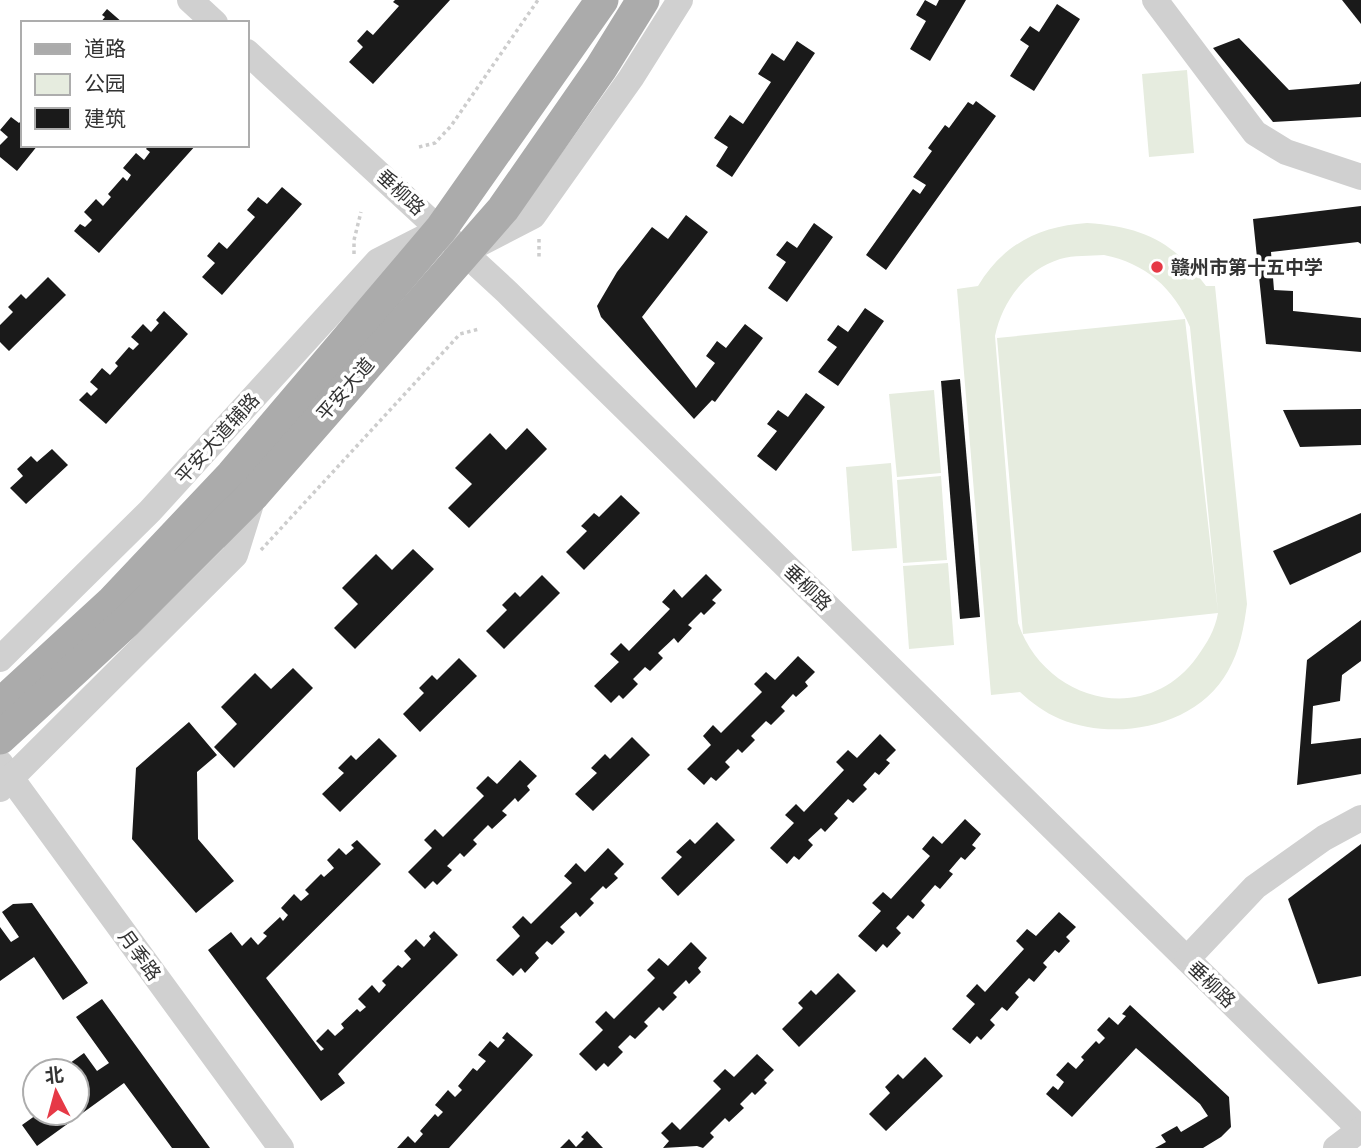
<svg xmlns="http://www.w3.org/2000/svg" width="1361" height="1148" viewBox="0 0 1361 1148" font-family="Figtree,'Noto Sans SC',sans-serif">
<rect width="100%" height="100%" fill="#fff"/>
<g fill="#e6ecdf" fill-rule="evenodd">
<path d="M1187,70L1194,153L1149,157L1142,74Z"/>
<path d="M1087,223C1143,227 1173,241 1206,286H1215L1247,604C1244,627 1240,650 1228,671C1197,727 1116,742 1060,719C1044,712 1032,703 1020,692L991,695L957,289L978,286C1003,244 1040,226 1087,223ZM1104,255C1145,263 1174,288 1190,327L1218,612L1185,319L997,338L1023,634L1218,613C1215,630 1207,643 1197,657C1146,728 1045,702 1018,623L995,336C1002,302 1025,270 1060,259C1074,255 1090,256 1104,255Z"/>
<path d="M934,390L941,473L897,477L889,394Z"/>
<path d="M891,463L897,548L852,551L846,467Z"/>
<path d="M941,476L947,560L903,563L897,480Z"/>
<path d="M948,563L954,645L909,649L903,566Z"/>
</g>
<g fill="#1a1a1a">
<path d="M395,0H450L373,84L349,62L363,47L357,41L367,30L373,35L399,6L393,2Z"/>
<path d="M925,0L936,6L939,0H966L930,61L910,49L926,21L916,15Z"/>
<path d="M1342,0H1361V24Z"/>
<path d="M1057,4L1080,19L1034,91L1010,76L1029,46L1020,40L1030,26L1039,32Z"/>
<path d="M107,9L123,23H100L105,17L102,15Z"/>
<path d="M1239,38L1289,90L1359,84L1361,81V117L1273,122L1213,48Z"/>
<path d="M797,41L815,53L732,177L716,166L728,147L714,138L730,115L743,124L771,82L758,74L772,53L784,61Z"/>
<path d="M976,101L996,116L886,270L866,255L913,189L920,194L926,185L913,177L932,151L928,148L945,125L949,128L968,102L973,105Z"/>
<path d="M11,117L19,123L23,119V145H38L17,171L0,157V145L8,137L0,130Z"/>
<path d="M149,145H196L99,253L74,231L80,224L85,227L92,220L84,212L96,199L103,206L111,197L108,194L123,177L127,181L131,175L123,168L136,153L144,160L150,152L146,149Z"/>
<path d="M282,187L302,204L222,295L202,277L215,263L207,256L219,242L227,249L255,217L247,210L258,197L267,204Z"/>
<path d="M1361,206V244L1358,242L1271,252L1274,290L1293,291V311L1361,318V352L1266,344L1253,219Z"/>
<path d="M686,215L708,232L642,317L696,388L715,363L706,356L717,341L726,348L745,324L763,338L715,402L712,400L694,419L601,317L597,306L617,272L652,227L668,239Z"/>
<path d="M814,223L833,237L787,302L768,288L786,262L776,255L787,241L797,248Z"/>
<path d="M48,277L66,295L9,351L0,342V325L13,312L8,307L21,294L26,299Z"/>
<path d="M865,308L884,321L838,386L818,372L837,347L827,340L838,325L848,332Z"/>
<path d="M164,311L188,334L106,424L79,400L87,392L91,396L98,389L90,382L102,368L110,375L118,366L115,363L129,347L133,350L139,344L131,337L143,324L151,332L159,323L156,320Z"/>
<path d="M960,379L980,617L960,619L941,381Z"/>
<path d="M806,393L825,407L776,471L757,456L777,431L767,424L778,410L788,417Z"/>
<path d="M1361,409V445L1300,447L1283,410Z"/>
<path d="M527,428L547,449L469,528L448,508L472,484L455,468L490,433L506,450Z"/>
<path d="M52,449L68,465L26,504L10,488L23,476L17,469L31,456L37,462Z"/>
<path d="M621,495L640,513L584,570L566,552L587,531L581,526L594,513L599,517Z"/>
<path d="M1361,513V552L1290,585L1273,551Z"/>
<path d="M413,549L434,569L355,649L334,628L358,604L342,588L376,554L392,570Z"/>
<path d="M706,574L722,590L712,600L716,603L704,615L701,612L688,625L692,628L678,643L674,638L658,653L663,658L650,671L645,667L633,679L638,684L623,699L619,695L611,703L594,686L619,662L610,654L621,643L629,651L670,609L662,602L674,589L682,598Z"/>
<path d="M542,575L560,593L504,649L486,631L507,610L502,605L515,592L520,597Z"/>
<path d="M1361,620V661L1342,675L1340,701L1313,706L1311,744L1361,738V774L1297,785L1307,660Z"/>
<path d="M798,656L815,672L805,682L808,686L796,697L793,694L781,707L785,711L771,725L766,721L751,736L755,740L742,753L738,749L725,762L730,767L716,781L711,777L704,785L687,769L711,745L703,736L713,725L721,733L762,692L754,684L766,672L775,680Z"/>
<path d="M459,658L477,676L420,732L403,714L424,693L419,688L432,675L437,680Z"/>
<path d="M293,668L313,688L234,768L214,747L237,724L221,707L255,673L271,689Z"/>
<path d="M189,722L217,755L197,772L198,839L234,881L196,913L132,839L136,768Z"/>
<path d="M880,734L896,750L886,760L890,763L879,775L875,772L863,785L867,789L853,803L848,799L834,814L838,818L825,832L821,828L808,840L813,845L799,860L794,856L787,864L770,848L794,823L785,815L796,804L804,812L844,770L836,762L848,750L857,758Z"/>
<path d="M632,737L650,755L593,811L575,794L597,773L591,768L605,754L610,759Z"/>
<path d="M379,738L397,756L340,812L322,794L344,773L338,768L351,755L356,760Z"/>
<path d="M520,760L537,776L527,786L530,790L518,802L515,798L502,811L507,815L492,829L488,825L473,840L477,844L464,857L460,853L447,866L452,870L437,885L433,881L425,889L408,872L432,848L424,840L435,829L443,837L484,796L476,788L488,776L497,784Z"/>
<path d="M965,819L981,834L972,845L976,848L965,860L961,857L949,871L953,874L940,889L935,885L921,901L925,905L913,919L908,915L896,928L901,933L887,948L883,944L876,952L858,936L881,911L872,903L883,892L891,899L930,856L922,849L933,836L942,844Z"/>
<path d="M717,822L735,840L678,896L661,878L682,857L676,852L690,839L695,844Z"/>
<path d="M357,840L381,864L266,978L321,1051L324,1049L316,1041L328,1029L335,1036L344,1028L341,1024L357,1009L360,1012L366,1007L358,999L372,985L379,993L386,985L382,981L398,965L402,968L411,959L404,951L416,939L424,947L431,939L429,936L434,931L458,955L338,1074L345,1083L321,1101L208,950L231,932L242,946L251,937L258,945L267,936L263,933L280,917L283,921L288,915L281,908L294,894L301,901L309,894L305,890L321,874L324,877L334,868L327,860L339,848L346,855L354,848L351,845Z"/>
<path d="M1361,844V976L1318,984L1288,899Z"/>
<path d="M608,848L624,864L614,874L618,878L606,889L603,886L590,899L594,903L580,917L576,912L560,927L565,932L552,945L547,941L535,953L539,958L525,973L521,968L513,976L496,960L520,936L512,927L523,916L531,924L572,883L564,876L576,863L585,872Z"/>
<path d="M32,903L88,983L63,1000L34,957L0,981V927L11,942L19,937L2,912L13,904Z"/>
<path d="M1059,912L1076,927L1066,937L1070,941L1059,953L1055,950L1043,963L1047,967L1034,982L1029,978L1015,993L1019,997L1007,1011L1002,1007L990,1020L995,1025L981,1040L977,1036L970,1044L952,1029L975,1004L966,996L977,984L985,992L1024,949L1016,941L1027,929L1036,936Z"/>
<path d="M691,942L707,958L698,968L701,972L689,984L686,980L673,993L677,997L663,1011L659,1007L644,1022L648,1026L635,1039L630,1035L618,1047L623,1052L608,1067L604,1063L596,1071L579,1054L603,1030L595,1022L606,1011L614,1019L655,978L647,970L659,958L668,966Z"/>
<path d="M838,973L856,991L799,1047L782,1029L803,1008L798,1003L811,990L816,995Z"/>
<path d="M102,999L210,1148H172L124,1083L37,1146L22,1125L39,1113H77V1071H59L84,1053L97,1071L109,1063L76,1017Z"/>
<path d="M1130,1005L1229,1097L1231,1127L1221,1137L1203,1148H1155L1166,1142L1161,1135L1177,1126L1181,1132L1208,1116L1200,1104L1136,1048L1072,1117L1046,1094L1053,1086L1058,1090L1064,1082L1056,1075L1068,1062L1076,1069L1084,1060L1081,1057L1096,1041L1099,1044L1105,1038L1097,1030L1109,1017L1118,1025L1126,1016L1122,1014Z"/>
<path d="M507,1032L533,1055L449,1148H397L408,1136L415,1143L423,1134L420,1131L435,1114L438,1117L443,1112L435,1105L448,1090L455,1097L462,1090L458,1086L473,1068L477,1071L486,1061L478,1055L490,1041L498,1048L505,1040L502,1038Z"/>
<path d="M757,1054L774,1070L764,1080L767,1083L755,1095L752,1092L740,1104L744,1108L729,1122L725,1118L710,1133L714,1137L703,1148L697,1146L663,1148L669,1141L661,1133L672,1122L680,1130L721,1089L713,1081L725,1069L734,1077Z"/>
<path d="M925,1057L943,1076L886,1131L869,1114L890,1093L885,1087L898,1074L903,1079Z"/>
<path d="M587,1131L603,1148H560L569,1139L576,1147L584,1139L581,1137Z"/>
</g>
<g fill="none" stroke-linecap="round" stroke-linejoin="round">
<g stroke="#cdcdcd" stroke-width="3.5" stroke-dasharray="3.5 3.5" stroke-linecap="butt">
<path d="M419,147L435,143L451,126L538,0"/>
<path d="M539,239V258"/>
<path d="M354,254V240L361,212"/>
<path d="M261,550L460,334L479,329"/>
</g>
<g stroke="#d0d0d0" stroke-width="26">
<path d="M190,0L215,23"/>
<path d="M1155,0L1255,133L1286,152L1361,177"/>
<path d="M247,52L507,292L1361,1130"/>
<path d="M475,246L533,216L631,78L680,0"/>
<path d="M0,659L150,511L378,261L433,233"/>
<path d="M0,763L281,1148"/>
<path d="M0,789L235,555L254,494"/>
<path d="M1187,959L1255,887L1324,838L1361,818"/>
<path d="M1336,1148L1361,1129"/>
</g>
<g stroke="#ababab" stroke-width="33">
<path d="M0,705L111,603L232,475L441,229L602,0"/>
<path d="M0,738L126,622L254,494L503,209L601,68L643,0"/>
</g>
</g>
<circle fill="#e63946" stroke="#fff" stroke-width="2.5" cx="1157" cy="267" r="7"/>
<g text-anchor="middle" stroke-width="7" stroke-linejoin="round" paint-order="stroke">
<g font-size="19" fill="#333" stroke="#fff">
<text transform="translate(401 192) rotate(43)" y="7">垂柳路</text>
<text transform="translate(345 389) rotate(-49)" y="7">平安大道</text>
<text transform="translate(217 438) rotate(-48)" y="7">平安大道辅路</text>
<text transform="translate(808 587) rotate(44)" y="7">垂柳路</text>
<text transform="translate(140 955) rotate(54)" y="7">月季路</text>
<text transform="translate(1212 984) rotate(44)" y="7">垂柳路</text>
</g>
<g font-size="19" font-weight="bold" fill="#333" stroke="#fff" text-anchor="start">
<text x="1171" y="274">赣州市第十五中学</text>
</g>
</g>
<rect x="21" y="21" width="228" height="126" fill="#ffffff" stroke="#adadad" stroke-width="2"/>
<rect x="35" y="44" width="35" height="10" fill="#ababab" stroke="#adadad" stroke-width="2"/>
<text x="84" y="56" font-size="21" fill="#333333">道路</text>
<rect x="35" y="74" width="35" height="21" fill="#e6ecdf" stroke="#adadad" stroke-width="2"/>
<text x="84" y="91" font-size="21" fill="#333333">公园</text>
<rect x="35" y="108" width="35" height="21" fill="#1a1a1a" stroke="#adadad" stroke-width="2"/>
<text x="84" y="126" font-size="21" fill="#333333">建筑</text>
<g transform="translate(56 1092) rotate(354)"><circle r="33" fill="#ffffff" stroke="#adadad" stroke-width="2"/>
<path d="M0-5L12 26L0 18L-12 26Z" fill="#e63946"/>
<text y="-10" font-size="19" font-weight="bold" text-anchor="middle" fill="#333333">北</text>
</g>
</svg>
